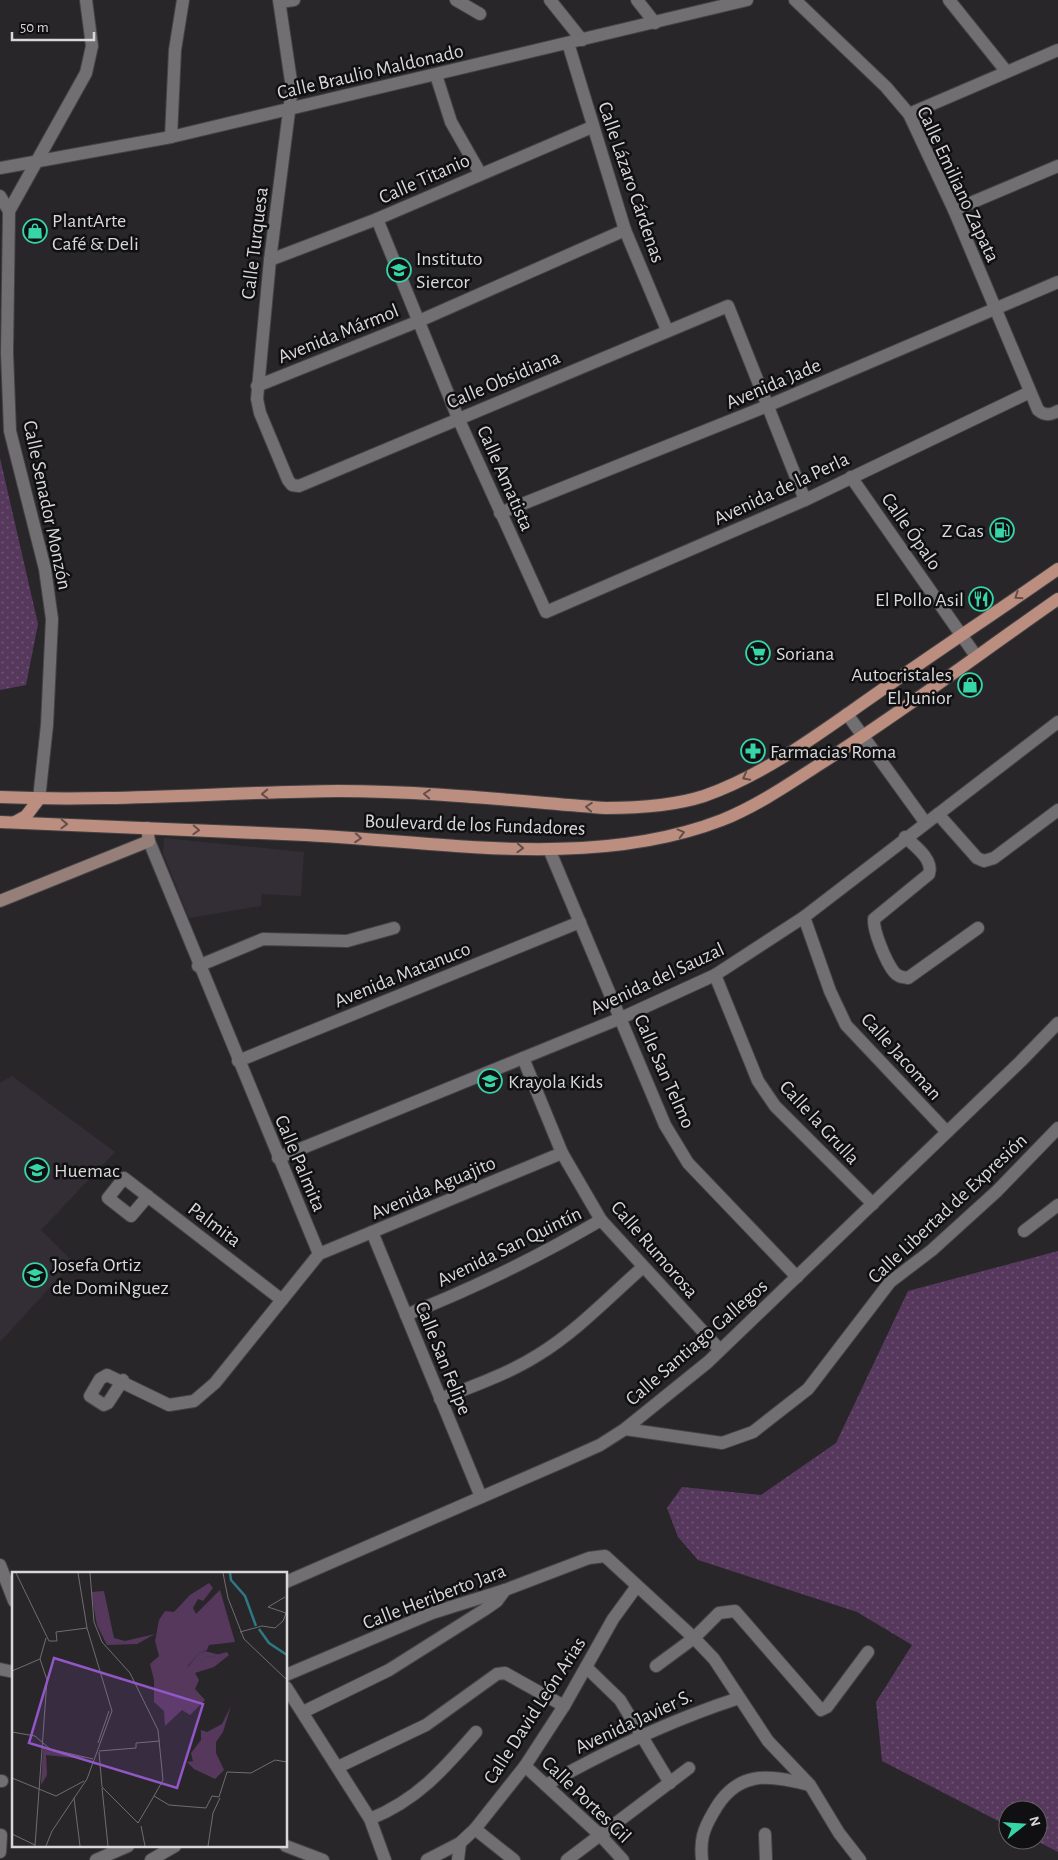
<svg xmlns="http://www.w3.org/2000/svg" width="1058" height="1860" viewBox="0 0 1058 1860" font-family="'Alegreya Sans',sans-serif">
<defs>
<pattern id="grass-dots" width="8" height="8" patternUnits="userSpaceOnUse" patternTransform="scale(1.25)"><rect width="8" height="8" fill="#56385d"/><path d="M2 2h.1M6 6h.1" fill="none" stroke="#6e5474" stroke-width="1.8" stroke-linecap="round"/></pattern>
</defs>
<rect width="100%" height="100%" fill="#282629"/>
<g fill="#332e35">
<path d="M164,838L304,852L301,896L262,894L261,906L189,918L163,853Z"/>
<path d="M12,1076L115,1152L41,1230L73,1262L0,1342V1083Z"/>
</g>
<g fill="url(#grass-dots)">
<path d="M0,458L38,624L26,685L0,690Z"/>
<path d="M1058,1251V1852L1035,1840H1038V1810H1008V1826L882,1761L876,1702L912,1645L857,1612L698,1560L678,1537L667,1508L682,1487L761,1495L836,1443L908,1291Z"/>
</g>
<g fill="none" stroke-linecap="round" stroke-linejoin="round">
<g stroke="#454345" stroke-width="14">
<g id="minor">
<path d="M279,0L292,88L270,260L257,399L260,413L288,480L292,485L299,486L728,306L805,500"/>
<path d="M456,0L480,14"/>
<path d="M550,0L582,40"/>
<path d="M637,0L655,23"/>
<path d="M795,0L886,87L909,114L954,210L1038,410C1045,416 1050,415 1058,411"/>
<path d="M949,0L1006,71"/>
<path d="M280,2L294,0"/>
<path d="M568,43L625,230L667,330"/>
<path d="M436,75L451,122L480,173"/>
<path d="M909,114L1058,50"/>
<path d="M171,137L175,50L183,0"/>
<path d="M954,210L1058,166"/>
<path d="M377,219L458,418L546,612L805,500L1030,392"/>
<path d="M270,260L377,219L592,127"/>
<path d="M257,386L419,321L625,230"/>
<path d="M851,477L976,656"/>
<path d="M500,513L767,406L1058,282"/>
<path d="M847,714L925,822"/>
<path d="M938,814L977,858L984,861L994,858L1058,810"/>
<path d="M905,837C915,846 934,860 929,874L874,919C873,931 886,962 894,972C898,977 902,977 908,978L978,928"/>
<path d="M549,849L665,1125L688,1163L797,1277"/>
<path d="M804,917L830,991L846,1025L947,1132"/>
<path d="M198,966L263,939L347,941L394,928"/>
<path d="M715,975L758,1081L775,1106L873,1204"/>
<path d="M523,1058L562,1153L601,1220L720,1350"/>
<path d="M238,1061L580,922"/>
<path d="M278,1158L621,1018L715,975L804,917L1058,722"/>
<path d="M148,1196L131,1216L108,1198L124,1178L282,1300"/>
<path d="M1024,1231L1058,1205"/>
<path d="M372,1232L562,1153"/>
<path d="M406,1315C474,1288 538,1257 601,1220"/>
<path d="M123,1380L108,1403L104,1405L90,1396L100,1379L107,1375L169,1405L194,1401L215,1383L319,1254"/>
<path d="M440,1399C473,1386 508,1374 538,1355C577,1331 609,1297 643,1267"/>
<path d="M625,1429L722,1443L753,1432L808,1389L890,1282L932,1250L997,1191L1058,1128"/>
<path d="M0,1565L14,1601"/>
<path d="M656,1666L694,1638L719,1613L735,1611L821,1710L827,1707L868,1652"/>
<path d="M586,1667L620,1700L670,1783"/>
<path d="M286,1675L432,1613L505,1590L589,1558L605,1556L694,1638L714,1659L768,1741L810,1785L839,1833L860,1860"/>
<path d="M286,1687L370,1819L385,1860"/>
<path d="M303,1712L389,1670L484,1610L497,1601L505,1590"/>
<path d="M525,1766L600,1835L623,1860"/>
<path d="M338,1767L426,1725L497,1674L505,1673L564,1706"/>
<path d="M0,1781H2"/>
<path d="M546,1785C608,1750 671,1720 739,1698"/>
<path d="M370,1819C417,1800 443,1770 476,1732"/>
<path d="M475,1829L514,1860"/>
<path d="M765,1834L766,1860"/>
<path d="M286,1846L323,1860"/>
<path d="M0,1852L1,1835"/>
<path d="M96,1860L128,1846"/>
<path d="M151,1860L175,1846"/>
<path d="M427,1860L460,1843L475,1829L525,1766L564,1706L613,1619L637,1586"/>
<path d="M458,1860L460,1843"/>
<path d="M567,1860L689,1768"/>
<path d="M702,1860C700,1840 703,1830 713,1813C736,1770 768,1774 809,1785"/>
</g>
</g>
<g stroke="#454345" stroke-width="14">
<g id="tertiary">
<path d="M0,168L171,137L747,0"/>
<path d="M0,196L9,211"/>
<path d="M39,799L47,725L52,619L45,569L10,431L7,353L9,211L86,73L92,46L86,0"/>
<path d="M149,841L319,1254L372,1232L481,1497"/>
<path d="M286,1582L562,1462L600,1445L625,1429L708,1362L1021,1061L1058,1023"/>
<path d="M0,1669L14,1672"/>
</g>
</g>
<g stroke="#454345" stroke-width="14">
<path id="secondary" d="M0,901L149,841L147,828"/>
</g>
<g stroke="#454345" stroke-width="14">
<g id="primary">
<path d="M0,797C113,802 225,792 338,791C427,791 517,801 606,808C639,808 673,806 704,796C770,773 829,726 886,687C943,647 1001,609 1058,569"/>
<path d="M0,822C102,827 204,830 306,835C441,842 593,870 722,820C757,806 789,784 820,764C902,712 979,654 1058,599"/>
<path d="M15,822L26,816L39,799"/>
</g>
</g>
<use href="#minor" stroke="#716f72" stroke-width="12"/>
<use href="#tertiary" stroke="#716f72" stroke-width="12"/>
<use href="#secondary" stroke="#967e79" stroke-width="12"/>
<use href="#primary" stroke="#bb8e80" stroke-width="12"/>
</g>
<defs><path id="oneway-chevron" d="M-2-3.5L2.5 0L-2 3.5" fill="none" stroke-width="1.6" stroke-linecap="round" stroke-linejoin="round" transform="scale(1.25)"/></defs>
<g stroke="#664e48">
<use href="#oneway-chevron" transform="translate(1018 596) rotate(146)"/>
<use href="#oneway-chevron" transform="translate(746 777) rotate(152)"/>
<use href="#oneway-chevron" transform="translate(265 794) rotate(178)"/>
<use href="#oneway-chevron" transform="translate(427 794) rotate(-176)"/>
<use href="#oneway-chevron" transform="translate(589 807) rotate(-175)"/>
<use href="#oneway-chevron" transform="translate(64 824) rotate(2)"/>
<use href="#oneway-chevron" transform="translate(196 830) rotate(3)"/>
<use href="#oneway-chevron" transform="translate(681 833) rotate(-15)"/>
<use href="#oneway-chevron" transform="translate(358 838) rotate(4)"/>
<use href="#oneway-chevron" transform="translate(520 848) rotate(2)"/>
</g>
<defs>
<g id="shop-ring" transform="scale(1.25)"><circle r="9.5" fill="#100f11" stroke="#36d4a7" stroke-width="1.5"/><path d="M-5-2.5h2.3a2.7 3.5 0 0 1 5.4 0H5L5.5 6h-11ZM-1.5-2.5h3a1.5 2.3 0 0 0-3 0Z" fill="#36d4a7"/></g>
<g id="school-ring" transform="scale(1.25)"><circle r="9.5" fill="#100f11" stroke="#36d4a7" stroke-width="1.5"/><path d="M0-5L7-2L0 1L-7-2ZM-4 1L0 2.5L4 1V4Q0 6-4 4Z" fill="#36d4a7"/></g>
<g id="fuel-ring" transform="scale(1.25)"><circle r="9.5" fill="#100f11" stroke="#36d4a7" stroke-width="1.5"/><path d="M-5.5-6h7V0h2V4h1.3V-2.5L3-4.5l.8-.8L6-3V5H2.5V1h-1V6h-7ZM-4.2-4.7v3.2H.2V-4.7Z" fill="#36d4a7"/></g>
<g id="restaurant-ring" transform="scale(1.25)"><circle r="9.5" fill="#100f11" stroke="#36d4a7" stroke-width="1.5"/><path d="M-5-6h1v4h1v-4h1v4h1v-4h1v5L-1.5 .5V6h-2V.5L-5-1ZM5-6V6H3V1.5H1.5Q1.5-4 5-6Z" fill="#36d4a7"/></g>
<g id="supermarket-ring" transform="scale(1.25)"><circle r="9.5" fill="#100f11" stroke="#36d4a7" stroke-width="1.5"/><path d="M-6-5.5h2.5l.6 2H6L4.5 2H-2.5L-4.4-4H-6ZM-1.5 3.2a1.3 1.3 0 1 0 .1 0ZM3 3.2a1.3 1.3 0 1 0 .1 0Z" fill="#36d4a7"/></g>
<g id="pharmacy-ring" transform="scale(1.25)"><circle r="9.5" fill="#100f11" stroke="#36d4a7" stroke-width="1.5"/><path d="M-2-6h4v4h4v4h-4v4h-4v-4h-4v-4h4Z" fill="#36d4a7"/></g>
</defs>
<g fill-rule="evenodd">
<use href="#shop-ring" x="35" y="231"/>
<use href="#school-ring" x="399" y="270"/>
<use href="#fuel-ring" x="1002" y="530"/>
<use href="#restaurant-ring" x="981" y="599"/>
<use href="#supermarket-ring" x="758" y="653"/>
<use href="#shop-ring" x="970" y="685"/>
<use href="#pharmacy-ring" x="753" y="751"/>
<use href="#school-ring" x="490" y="1081"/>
<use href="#school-ring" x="37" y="1170"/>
<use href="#school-ring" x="35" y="1275"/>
</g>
<g text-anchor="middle" stroke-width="5" stroke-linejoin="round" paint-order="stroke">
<g font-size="20" fill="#d9d8d9" stroke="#100f11">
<text transform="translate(370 71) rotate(-13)" y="7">Calle Braulio Maldonado</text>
<text transform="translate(424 178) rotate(-24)" y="7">Calle Titanio</text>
<text transform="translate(632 182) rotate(71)" y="7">Calle Lázaro Cárdenas</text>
<text transform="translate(959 184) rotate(65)" y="7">Calle Emiliano Zapata</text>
<text transform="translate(254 243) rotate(-83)" y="7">Calle Turquesa</text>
<text transform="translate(338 333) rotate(-22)" y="7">Avenida Mármol</text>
<text transform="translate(503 379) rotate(-23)" y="7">Calle Obsidiana</text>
<text transform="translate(773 383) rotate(-23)" y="7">Avenida Jade</text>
<text transform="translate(506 478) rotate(66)" y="7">Calle Amatista</text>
<text transform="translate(781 488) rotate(-25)" y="7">Avenida de la Perla</text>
<text transform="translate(48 505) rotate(78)" y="7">Calle Senador Monzón</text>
<text transform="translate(912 531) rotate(55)" y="7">Calle Ópalo</text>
<text transform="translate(475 824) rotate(2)" y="7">Boulevard de los Fundadores</text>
<text transform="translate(402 974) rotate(-22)" y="7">Avenida Matanuco</text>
<text transform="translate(657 978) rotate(-25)" y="7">Avenida del Sauzal</text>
<text transform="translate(902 1056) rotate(48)" y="7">Calle Jacoman</text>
<text transform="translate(665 1071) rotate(66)" y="7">Calle San Telmo</text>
<text transform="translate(820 1122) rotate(47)" y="7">Calle la Grulla</text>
<text transform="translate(301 1163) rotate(67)" y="7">Calle Palmita</text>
<text transform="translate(433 1187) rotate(-23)" y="7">Avenida Aguajito</text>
<text transform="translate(947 1208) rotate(-43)" y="7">Calle Libertad de Expresión</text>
<text transform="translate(215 1224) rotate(37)" y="7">Palmita</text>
<text transform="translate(509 1246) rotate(-26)" y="7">Avenida San Quintín</text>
<text transform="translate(655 1249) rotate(49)" y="7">Calle Rumorosa</text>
<text transform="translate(696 1342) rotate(-41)" y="7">Calle Santiago Gallegos</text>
<text transform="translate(444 1358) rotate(68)" y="7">Calle San Felipe</text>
<text transform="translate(434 1596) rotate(-21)" y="7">Calle Heriberto Jara</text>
<text transform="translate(534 1710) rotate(-57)" y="7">Calle David León Arias</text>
<text transform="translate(633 1721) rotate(-25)" y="7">Avenida Javier S.</text>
<text transform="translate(587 1799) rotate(44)" y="7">Calle Portes Gil</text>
</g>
<g font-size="20" fill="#d9d8d9" stroke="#100f11" text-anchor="start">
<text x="52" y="227">PlantArte<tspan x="52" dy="23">Café &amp; Deli</tspan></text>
<text x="416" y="265">Instituto<tspan x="416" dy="23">Siercor</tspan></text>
<text x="984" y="537" text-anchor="end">Z Gas</text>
<text x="964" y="606" text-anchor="end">El Pollo Asil</text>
<text x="776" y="660">Soriana</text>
<text x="952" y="681" text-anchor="end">Autocristales<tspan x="952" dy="23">El Junior</tspan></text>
<text x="770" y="758">Farmacias Roma</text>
<text x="508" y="1088">Krayola Kids</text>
<text x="54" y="1177">Huemac</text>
<text x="52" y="1271">Josefa Ortiz<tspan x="52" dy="23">de DomiNguez</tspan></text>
</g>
</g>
<g transform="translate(12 1572)">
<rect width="275" height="275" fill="#282629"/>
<path d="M197,11L201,16L191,29L186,27L181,36L184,42L208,18L223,70L197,73L195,78L187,81L175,95L196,85L215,80L217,83L202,95L183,101L187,108L183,117L193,128L178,143L170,138L153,154L152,139L142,130V108L138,92L147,84L143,69L147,48L153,39L162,40L178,23ZM92,19L102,66L113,69L143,62L125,72L95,73L85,53L79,20ZM219,134L211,160L204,170V181L212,198L203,207L182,197L175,190L181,189L179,181L189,168V158L195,160L210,152ZM31,177L72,185V187L34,183L35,203L29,213Z" fill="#56385d"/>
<path d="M193,79L208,83L196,85L175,96L187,81Z" fill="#56385d"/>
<path fill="none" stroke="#2c7985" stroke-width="2.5" d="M218,1L219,8L233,24L244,54M247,57L257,71L275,83"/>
<path fill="none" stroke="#6f6d6f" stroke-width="1" d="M4,1L37,69H45L44,60L75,56M78,1L82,50L90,70L118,101L146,158L151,208L142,224M211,1L216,26L232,67L275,108M256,35L273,25M228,60L250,54L263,56L271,49L274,41L256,35M28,87L34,66M0,99L28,87M0,160L23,164L38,177L81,187M86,171L97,139M87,179L124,176V171L148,169M87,180L90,215L126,251L142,224L157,233L194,236L200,224L207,225L215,200M215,200L239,201L263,188L275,190M0,206L44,224L72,209M90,216L96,274M62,226L68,274M129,254L133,274M0,262L23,273M23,274L35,108L28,87M34,274L40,259L75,207L100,139L75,56L66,1M196,274L201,241L208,226"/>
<path fill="#9257c6" fill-opacity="0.15" stroke="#9257c6" stroke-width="2.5" d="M42,86L191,132L165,216L17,171Z"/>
<rect width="275" height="275" fill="none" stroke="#d9d8d9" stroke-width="2.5"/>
</g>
<g transform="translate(1023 1825) rotate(73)"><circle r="24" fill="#100f11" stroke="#605f61"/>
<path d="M0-4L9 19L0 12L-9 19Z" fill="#36d4a7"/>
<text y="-8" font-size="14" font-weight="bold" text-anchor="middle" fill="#d9d8d9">N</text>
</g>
<path d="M12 32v8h82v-8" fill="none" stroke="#d9d8d9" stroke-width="2.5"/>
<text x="20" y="32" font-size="15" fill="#d9d8d9" stroke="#100f11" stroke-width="4" paint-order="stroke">50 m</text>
</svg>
